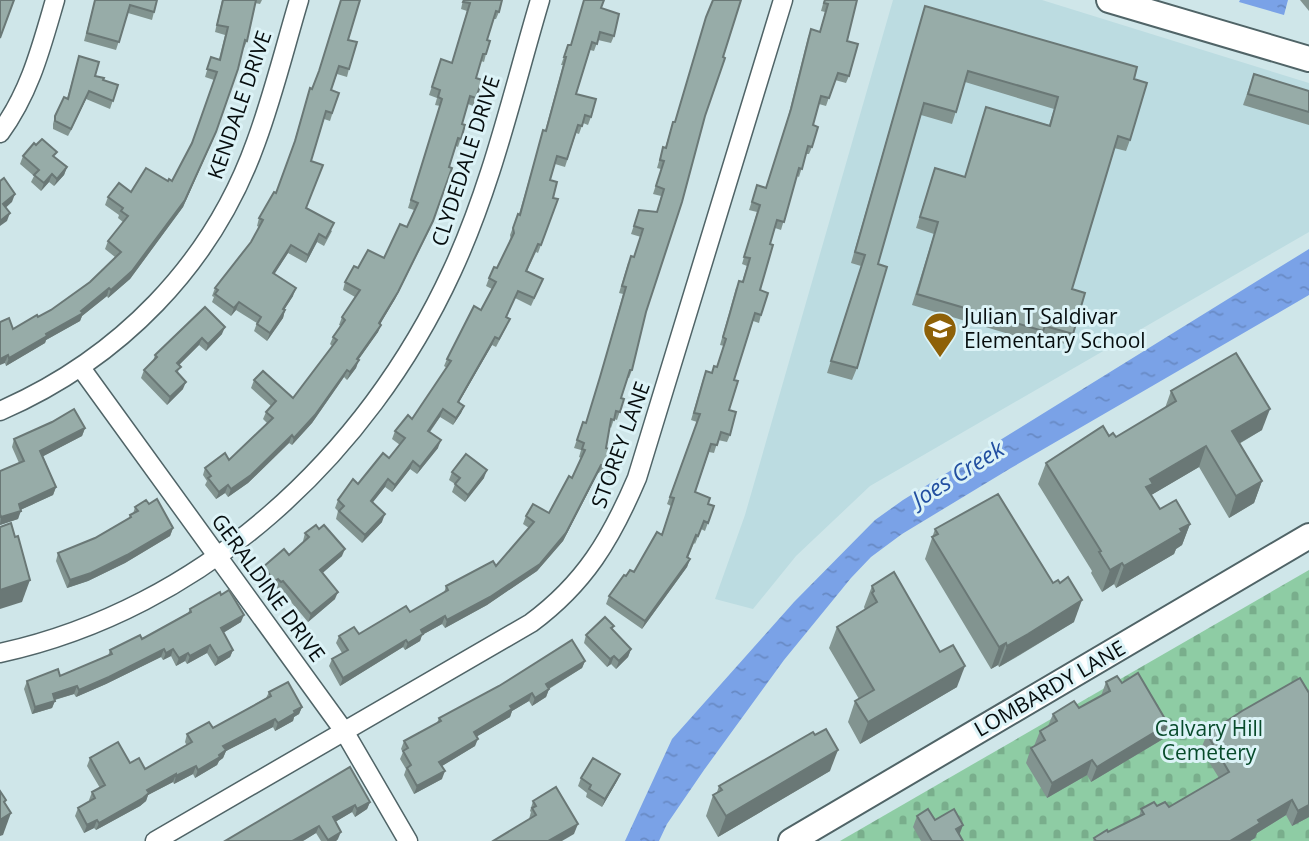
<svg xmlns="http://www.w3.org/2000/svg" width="1309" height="841" viewBox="0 0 1309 841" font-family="'Open Sans',sans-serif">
<defs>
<pattern id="cemetery-stones" width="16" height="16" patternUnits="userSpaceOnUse" patternTransform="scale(1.75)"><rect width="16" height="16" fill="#8ecca4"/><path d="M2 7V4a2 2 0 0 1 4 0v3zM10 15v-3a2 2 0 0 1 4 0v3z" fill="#79ae8c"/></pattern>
<pattern id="water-ripples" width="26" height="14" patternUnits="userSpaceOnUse" patternTransform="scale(1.75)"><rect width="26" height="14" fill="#7aa2e7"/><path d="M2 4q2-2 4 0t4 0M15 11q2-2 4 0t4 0" fill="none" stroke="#688ac5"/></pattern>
</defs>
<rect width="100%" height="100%" fill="#cfe6e9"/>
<path fill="#bcdce1" d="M893,0H1042L1309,83V232L870,486L796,556L753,609L715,599L745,515Z"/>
<path fill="url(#cemetery-stones)" d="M1309,570V841H840Z"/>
<g fill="url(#water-ripples)">
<path d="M1240,0H1288L1284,15L1239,2Z"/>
<path d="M1309,249V295L1011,468L902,534L871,557L851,578L784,660L704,770L667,824L659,841H625L672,739L794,602L875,520L903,500Z"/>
</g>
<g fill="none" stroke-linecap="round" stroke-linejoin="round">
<g stroke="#506467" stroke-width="21">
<g id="street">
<path d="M0,133C30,92 41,48 55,0"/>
<path d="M81,368L344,731L408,841"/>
<path d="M0,411C119,359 212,265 256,142C273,96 285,47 299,0"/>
<path d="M0,653C202,609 367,456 452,271C492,185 513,91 540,0"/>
<path d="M155,841L531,623C585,583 611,539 637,478L783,0"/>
</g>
</g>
<g stroke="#506467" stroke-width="28">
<g id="secondary">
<path d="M1109,0L1309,59"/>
<path d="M791,841L1309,536"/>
</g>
</g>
<use href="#street" stroke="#fff" stroke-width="18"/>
<use href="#secondary" stroke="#fff" stroke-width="24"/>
</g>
<g fill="#829490">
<path d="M95,0H157L152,20L128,13L116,50L84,41Z"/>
<path d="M222,0H262L260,4L255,3L247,41L244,48H243L213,140L183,207L130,279L108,298L107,296L82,316L80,321L46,340L45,343L6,366L5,363L13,329L38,317L51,310L90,282L115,257L105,249L108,241L123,222L118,218L119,215L105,205L108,197L172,181L192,143L214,80L205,77L211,57L219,59L225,35L215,32Z"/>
<path d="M463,0L499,12L496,19H493L487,40L486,54L484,62L481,61L476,78V98L473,106L468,104L462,124L465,125L458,147L456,146L449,167L448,179L430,229L395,299L380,324L381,325L378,332L358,360L356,368L347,380L344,377L312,423L292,445L289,443L248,483L228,497L225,493L216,499L205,485L207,481L203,475L205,468L229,460L267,423L263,419L266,412L271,406L251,388L254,380L293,398L332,346L330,344L333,337L341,326L339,325L342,317L355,297L343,290L345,282L358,268L384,258L407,227L414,210L408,208L440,106L435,105L437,98L429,95L441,59L452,63L467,11L461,9Z"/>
<path d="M824,0H857L847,41L849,76L846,83L835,80L826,106L819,104L813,125L812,147L809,154H806L799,177L797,176L781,230L775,228L770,244L760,290L761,315L759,323L753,321L734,380L729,410L730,435L727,442L718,440L714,453L709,452L695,492L708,504L714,506L705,531L701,529L695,544L694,543L688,558L690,559L687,567L642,629L606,604L609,596L626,576L634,572L662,534L671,506L667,504L697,422L691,420L703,379L706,371L712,373L717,367L724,346L720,345L727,320L736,288L742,282L747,266L742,264L757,212L749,210L757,185L766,188L788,117L808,37L811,29L820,32L825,12L821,11Z"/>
<path d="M1300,0H1309V11Z"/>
<path d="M925,6L1134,79L1130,140L1126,151L1114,148L1072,289L1073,334L1069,345L1041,337L1039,343L912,305L934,234L916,228L935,168L965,177L986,107L1049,125L1054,109L965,82L952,124L921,115L878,264L857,368L852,380L827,373L861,266L851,263Z"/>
<path d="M601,8L614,36L611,43L598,40L594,51L590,50L576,94L591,117L588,125L583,123L579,134L576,133L565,167L555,164L550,180L553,198L558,199L538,253L536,252L527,271L540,286L531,306L515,298L506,317L507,326L496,347L492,345L459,402L464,406L461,413L453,425L440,417L430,432L438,448L417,474L410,469L392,492L385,487L373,502L382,522L362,543L336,519L338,511L335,508L338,500L389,458L400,445L392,439L395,431L412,419L447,368L444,366L447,359L481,310L492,289L486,286L489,278L497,268L511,240L510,235L518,214H519L541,138L543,130L545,131L563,65H561L568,45H571Z"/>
<path d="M348,40L349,69L347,77L337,74L331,90L339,93L330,121L324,119L311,161L306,208L332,231L324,246L317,242L306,263L288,253L274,274L293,296L284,310H285L283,318L267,341L254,331L257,323L236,310L231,316L212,302L214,297L212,296L215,288L251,242L259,227L257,226L259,218L276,193L292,149L310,88L312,89Z"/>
<path d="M79,56L95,76L103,80L118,85L110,109L86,99L68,136L53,129V124L55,116L67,99Z"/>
<path d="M1254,74L1309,91V125L1243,105Z"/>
<path d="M705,116L646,312L632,370L629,378H627L621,398L624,399L617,420L614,419L611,428L610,427L606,448L619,452L611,477L598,473L563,541L537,571L487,605L445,628L442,624L422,635L420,641L405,650L403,647L340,686L329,666L332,659L342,653L336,643L339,636L359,634L410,612L444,593L446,586L496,566L529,528L523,524L526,516L549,513L572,478L581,458L579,457L581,450L574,448L583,422L586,423L598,385L623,294L619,293L628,263L634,257L641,237L631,234L639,210L657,212L661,196L653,194L661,169L657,168L663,147L665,148L673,122Z"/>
<path d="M23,156L55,157L67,167L64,175L54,186L49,182L41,191L31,182L34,176L20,164Z"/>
<path d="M205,307L222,334L206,351L199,345L179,365L178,373L183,389L167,405L141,378L144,370L153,361L155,355Z"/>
<path d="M1171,391L1262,430L1239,444L1262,481L1254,503L1229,518L1199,467L1151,495L1160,509L1190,524L1182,545L1176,549L1174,554L1116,588L1114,584L1102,592L1091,573L1092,571L1038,484L1046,463L1109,436L1116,437L1165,408Z"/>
<path d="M85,428L82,436L43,456L56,487L53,495L20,510L18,519L0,525V471L19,463L12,447L14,439Z"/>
<path d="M452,472L484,478L465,502L452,492L455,484L449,480Z"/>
<path d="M149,504L173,528L170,536L125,563L88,581L67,588L56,561L58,553L95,538L129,518L130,515L133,514L135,507Z"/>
<path d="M935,529L1074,622L1020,655L999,667L998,665L991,669L925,559Z"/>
<path d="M305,533L342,556L322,573L335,599L308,622L280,589L278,590L275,586L272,589L260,574L263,567L289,555L303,542V541Z"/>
<path d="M872,586L957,687L860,744L848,722L855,701L859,699L829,648L837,627L865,610L864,607Z"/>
<path d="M190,609L241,622L223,633L233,650L230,657L215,666L207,653L187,664L185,661L176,666L171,656L163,660L161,657L106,684L76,697L74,694L55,700L52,708L32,714L24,689L27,681L60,676L108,656L110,650L142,639L188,613Z"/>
<path d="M614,626L612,630L631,649L628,657L616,669L611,664L607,667L584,643L586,635Z"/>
<path d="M585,661L582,668L549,689L546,697L532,706L529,701L512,711L510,717L477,736L475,746L442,766V779L414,794L404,775L406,769L400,759L403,752L401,749L404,741L437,723L439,718Z"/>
<path d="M1106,682L1122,683L1168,724L1163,739L1091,782L1087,775L1047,798L1026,763L1031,748L1034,746L1040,731L1048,726L1053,714L1079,708L1101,696Z"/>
<path d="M269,692L302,707L299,714L294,717L293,721L275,731L273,727L226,751L223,758L219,761L217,765L195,778L193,774L174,784L173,782L148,795L146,801L140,806L96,830L94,828L84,833L75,816L78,808L90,801L89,800L92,792L100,788L87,766L90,758L130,763L145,769L187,746L185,742L187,734L213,728L266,698Z"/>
<path d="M1242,711L1309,817L1292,826L1286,815L1257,833L1255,838L1250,841H1093L1094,838L1108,832L1139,817L1141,809L1157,806L1169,807L1219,778L1201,749L1207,734Z"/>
<path d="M815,735L830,771L718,837L706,816L713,795L717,792L719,786Z"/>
<path d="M350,767L370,802L367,809L355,817L352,812L335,822L338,839L336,841H321L316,833L303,841Z"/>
<path d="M620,774L617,781L602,807L586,797L587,793L578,786L581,778Z"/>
<path d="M533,801L574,834L529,819L531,812L530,811Z"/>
<path d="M917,816L935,820L959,835L963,841H921L913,827Z"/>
</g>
<g fill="#6a7876">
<path d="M89,91L86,99L68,136L71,129Z"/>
<path d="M216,132L183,207L130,279L108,298L111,290Z"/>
<path d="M67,167L64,175L54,186L57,179Z"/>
<path d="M52,174L49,182L41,191L44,183Z"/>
<path d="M15,194L12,202L1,212L3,204Z"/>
<path d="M10,213L7,221L0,226V221Z"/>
<path d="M433,221L395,299L376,331L379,323Z"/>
<path d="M319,234L317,242L306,263L308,255Z"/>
<path d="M291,245L288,253L270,281L273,273Z"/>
<path d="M109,288L107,296L82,316L80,321L46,340L45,343L6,366L9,358L81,311Z"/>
<path d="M296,288L293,296L280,316L283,309Z"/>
<path d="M239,302L236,310L231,316L234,308Z"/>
<path d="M285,310L283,318L267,341L270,333Z"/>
<path d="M381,325L378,332L354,366L357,359Z"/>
<path d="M225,327L222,334L206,351L208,344Z"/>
<path d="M495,337L492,345L455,409L458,402Z"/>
<path d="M202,338L199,345L174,370L177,363Z"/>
<path d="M8,355L5,363L0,365V359Z"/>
<path d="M359,360L356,368L347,380L350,372Z"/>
<path d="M347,370L344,377L312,423L292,445L294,438Z"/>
<path d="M186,382L183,389L167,405L170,397Z"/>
<path d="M464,406L461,413L453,425L456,418Z"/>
<path d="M443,409L440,417L425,438L428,431Z"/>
<path d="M1270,409L1262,430L1224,452L1232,431Z"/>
<path d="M85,428L82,436L38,459L40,451Z"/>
<path d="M292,435L289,443L248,483L228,497L231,489Z"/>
<path d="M441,440L438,448L417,474L420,467Z"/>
<path d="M1206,446L1199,467L1148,497L1138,509L1150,479Z"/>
<path d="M413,461L410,469L392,492L395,485Z"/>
<path d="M601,465L598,473L563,541L537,571L487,605L445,628L447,620Z"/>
<path d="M487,470L484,478L465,502L468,495Z"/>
<path d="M388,479L385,487L368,508L371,501Z"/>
<path d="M1262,481L1254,503L1229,518L1236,496Z"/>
<path d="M228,485L225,493L216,499L219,492Z"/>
<path d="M56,487L53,495L16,512L19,504Z"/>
<path d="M21,511L18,519L0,525L1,517Z"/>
<path d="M385,514L382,522L362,543L365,535Z"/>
<path d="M1190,524L1182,545L1176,549L1174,554L1116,588L1124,566Z"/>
<path d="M173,528L170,536L125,563L88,581L67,588L70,580Z"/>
<path d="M345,549L342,556L317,578L320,570Z"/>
<path d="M690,559L687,567L642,629L645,621Z"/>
<path d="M1122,563L1114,584L1102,592L1110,570Z"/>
<path d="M30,580L22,602L0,609V590Z"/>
<path d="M338,592L335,599L308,622L311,614Z"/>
<path d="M1082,600L1074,622L999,667L1007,646Z"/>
<path d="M244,615L241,622L218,636L221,628Z"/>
<path d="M445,616L442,624L422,635L420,641L405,650L408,643L421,630Z"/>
<path d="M406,640L403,647L340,686L343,678Z"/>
<path d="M1006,643L998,665L991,669L999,647Z"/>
<path d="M210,645L207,653L187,664L190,656Z"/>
<path d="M164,649L161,657L106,684L76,697L79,690Z"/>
<path d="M173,649L171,656L163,660L166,653Z"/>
<path d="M631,649L628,657L616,669L619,661Z"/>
<path d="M233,650L230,657L215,666L218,658Z"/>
<path d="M188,653L185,661L176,666L179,658Z"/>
<path d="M614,656L611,664L607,667L610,659Z"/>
<path d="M585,661L582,668L543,692L546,684Z"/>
<path d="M965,666L957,687L860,744L868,722Z"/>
<path d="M77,686L74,694L50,701L53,694Z"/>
<path d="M549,689L546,697L532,706L535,698Z"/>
<path d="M532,693L529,701L512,711L510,717L471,740L474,732L510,706Z"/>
<path d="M55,701L52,708L32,714L35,707Z"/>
<path d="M302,707L299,714L294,717L293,721L275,731L278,723Z"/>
<path d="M275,719L273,727L226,751L223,758L219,761L217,765L195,778L198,770L223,746Z"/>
<path d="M1168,724L1163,739L1091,782L1097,767Z"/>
<path d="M478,739L475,746L437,769L439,762Z"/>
<path d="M838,750L830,771L718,837L726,816Z"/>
<path d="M1092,760L1087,775L1047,798L1052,783Z"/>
<path d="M196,766L193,774L174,784L176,776Z"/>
<path d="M445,771L442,779L414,794L417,786Z"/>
<path d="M176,774L173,782L148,795L146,801L140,806L96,830L99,823L147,790Z"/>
<path d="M620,774L617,781L602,807L605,799Z"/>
<path d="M1292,800L1286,815L1257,833L1255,838L1250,841H1230L1258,820Z"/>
<path d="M370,802L367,809L355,817L357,809Z"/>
<path d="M355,805L352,812L330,825L333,817Z"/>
<path d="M1309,805V817L1292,826L1298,811Z"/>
<path d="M11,813L3,835L0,836V820Z"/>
<path d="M97,820L94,828L84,833L87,825Z"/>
<path d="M578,824L574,834L562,841H548Z"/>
<path d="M963,825L959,836L956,829Z"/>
<path d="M319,826L316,833L303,841H292Z"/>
<path d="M341,832L338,839L336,841H327Z"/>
</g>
<g fill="#97aca8" stroke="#6a7876" stroke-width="2">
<path d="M0,0H14L0,38Z"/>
<path d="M95,0H157L154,12L130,5L119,42L87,33Z"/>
<path d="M223,0H256L247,41L245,40L238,69L216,132L185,200L132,271L111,290L109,288L81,311L83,313L46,334L47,336L9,358L8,355L0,359V322L9,318L13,329L37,315L38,317L51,310L90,282L121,252L108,241L128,216L121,211L123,208L108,197L119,183L131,192L146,168L168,181L169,179L172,181L192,143L217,72L207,69L211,57L220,60L228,27L217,25Z"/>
<path d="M341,0H360L348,40L357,42L349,69L339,66L331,90L339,93L332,113L326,111L311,161L323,165L306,208L334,223L326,238L319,234L308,255L291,245L273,273L296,288L283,309L285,310L270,333L257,324L261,317L239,302L234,308L215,294L218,290L215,288L251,242L263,220L259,218L274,192L276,193L295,141L310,88L312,89L319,71Z"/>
<path d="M464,0H502L499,12L496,11L487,40L490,41L486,54H483L476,78L482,80L476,98L470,96L462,124L465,125L461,139L458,138L449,167L452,168L448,179L433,221L398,292L379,323L381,325L357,359L359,360L350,372L347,370L315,415L294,438L292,435L251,475L231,489L228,485L219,492L208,478L211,476L205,468L225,453L229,460L273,418L266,412L276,401L254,380L263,371L293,398L337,340L333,337L345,320L342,317L360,290L345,282L354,266L358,268L368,250L384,258L400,224L407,227L418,203L411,200L442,99L438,97L440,90L432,87L441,59L452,63L470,3L463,2Z"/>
<path d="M584,0H604L601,8L619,14L614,36L600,32L597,44L592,42L576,94L596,99L591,117L585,115L582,126L578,125L567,159L557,156L550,180L557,182L553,198L558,199L541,245L538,244L526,271L543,279L534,298L518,291L506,317L510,319L499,339L495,337L458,402L464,406L456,418L443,409L428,431L441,440L420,467L413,461L395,485L388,479L371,501L385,514L365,535L339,511L344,506L338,500L353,479L358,484L383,453L389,458L405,438L395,431L408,415L412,419L451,361L447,359L474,306L481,310L496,282L489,278L494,267L497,268L514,233L513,228L518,214L520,215L543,130L546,131L566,57H564L568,45H571Z"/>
<path d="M713,0H741L723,57L725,58L705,116L682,202L646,312L632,370H630L621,398L624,399L620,412L616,411L614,420L611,419L606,448L619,452L614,469L601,465L566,533L540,564L490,597L447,620L445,616L421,630L423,634L408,643L406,640L343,678L332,659L348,650L339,636L354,627L359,634L406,606L410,612L448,590L446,586L493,561L496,566L534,522L526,516L533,504L549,513L569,476L572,478L585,450L582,449L584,443L577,440L583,422L586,423L600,377L626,287L622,286L631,256L634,257L643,229L634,226L639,210L657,212L664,189L656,186L664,161L660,160L663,147L666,148L673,122H675L706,17Z"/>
<path d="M825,0H857L847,41L858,44L849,76L838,73L829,98L821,96L813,125L818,127L812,147L808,146L802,169L799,168L784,222L777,220L770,244L773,245L760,290L768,293L761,315L755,313L734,380L738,381L729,410L736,412L730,435L721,432L717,445L711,444L695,492L710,498L708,504L714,506L708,523L704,521L698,536L696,535L687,557L690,559L645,621L609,596L624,575L626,576L630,570L634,572L657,532L662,535L674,498L670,497L700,414L694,413L706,371L712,373L714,366L717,367L726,339L723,337L730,313L739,281L743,282L750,258L744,257L760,205L752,202L757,185L766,188L791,109L811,29L820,32L828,4L824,3Z"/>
<path d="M925,6L1137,67L1134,79L1147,83L1130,140L1118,136L1072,289L1085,293L1073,334L1045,326L1043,331L917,294L938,222L920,217L935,168L965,177L986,107L1050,126L1058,97L968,71L956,112L924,103L878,264L887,267L857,368L831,361L865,255L855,252Z"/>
<path d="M79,56L99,62L95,76L104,78L103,80L118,85L113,101L89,91L71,129L55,121V116L64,97L68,99Z"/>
<path d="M1254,74L1309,91V112L1248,94Z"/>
<path d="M42,139L57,152L53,156L67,167L57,179L52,174L44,183L34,175L39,170L23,156L34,143L36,145Z"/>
<path d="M4,178L15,194L3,204L10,213L0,221V181Z"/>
<path d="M205,307L225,327L208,344L202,338L177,363L181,367L176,371L186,382L170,397L144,370L157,357L155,355Z"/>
<path d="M1236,353L1270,409L1232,431L1262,481L1236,496L1206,446L1150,479L1153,484L1146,487L1160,509L1176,500L1190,524L1180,529L1182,532L1124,566L1122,563L1110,570L1099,552L1101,551L1046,463L1103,426L1109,436L1113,433L1116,437L1176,401L1171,391Z"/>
<path d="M74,409L85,428L40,451L56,487L19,504L21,511L1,517L0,514V471L24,461L14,439L52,422Z"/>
<path d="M466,454L487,470L468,495L455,484L460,478L452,472Z"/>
<path d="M998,494L1053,583L1058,580L1060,583L1068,577L1082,600L1028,634L1007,646L1006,643L999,647L932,537L938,534L935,529Z"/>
<path d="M157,499L173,528L127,555L91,573L70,580L58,553L95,538L131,517L130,515L138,511L135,507L146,500L149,504Z"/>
<path d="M11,523L15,537L18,536L30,580L0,590V527Z"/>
<path d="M316,525L319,529L324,525L345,549L320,570L338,592L311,614L283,581L281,582L278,579L275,581L263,567L284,549L289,555L309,537L305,533Z"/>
<path d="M894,572L940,652L953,645L965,666L868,722L855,701L874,690L837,627L877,602L872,593L874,591L872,586Z"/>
<path d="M229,590L244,615L221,628L233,650L218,658L210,645L190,656L188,653L179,658L173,649L166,653L164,649L109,677L79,690L77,686L53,694L55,701L35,707L27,681L58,669L60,676L112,654L110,650L140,635L142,639L191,612L190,609L220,592L221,595Z"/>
<path d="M605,617L614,626L611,628L631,649L619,661L614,656L610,659L586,635Z"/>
<path d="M572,640L585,661L546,684L549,689L535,698L532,693L510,706L512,709L474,732L478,739L439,762L445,771L417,786L407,768L411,765L403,751L408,748L404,741L441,721L439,718L499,686Z"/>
<path d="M1138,673L1168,724L1097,767L1092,760L1052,783L1031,748L1045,740L1040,731L1057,721L1053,714L1074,701L1079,708L1110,691L1106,682L1117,676L1122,683Z"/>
<path d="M1300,678L1309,693V805L1298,811L1292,800L1258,820L1260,823L1230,841H1096L1094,838L1107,830L1108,832L1144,814L1141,809L1154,802L1157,806L1165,802L1169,807L1229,772L1207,734L1242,711Z"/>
<path d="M288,682L302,707L294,711L295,713L278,723L275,719L223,746L226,750L219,755L220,757L198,770L196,766L176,776V774L147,790L149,793L143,798L99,823L97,820L87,825L78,808L95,798L92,792L105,785L90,758L118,742L130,763L139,758L145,769L192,742L187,734L209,722L213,728L271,696L269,692Z"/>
<path d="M826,729L838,750L726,816L713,795L722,790L719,786L813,732L815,735Z"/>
<path d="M593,758L620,774L605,799L589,789L591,785L581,778Z"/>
<path d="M350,767L370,802L357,809L355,805L333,817L341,832L328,840L319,826L292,841H225Z"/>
<path d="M556,787L578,824L548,841H493L536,815L532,808L536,806L533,801Z"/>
<path d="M0,791L6,800L4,802L11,813L0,820Z"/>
<path d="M928,809L935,820L954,809L963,825L956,829L963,841H932L917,816Z"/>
</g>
<defs>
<g id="school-pin" transform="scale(1.75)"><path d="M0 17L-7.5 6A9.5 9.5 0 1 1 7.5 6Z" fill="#8e6108" stroke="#dcf3f7"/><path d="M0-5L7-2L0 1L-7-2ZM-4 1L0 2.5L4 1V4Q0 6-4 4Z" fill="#fff"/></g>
</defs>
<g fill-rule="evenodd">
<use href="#school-pin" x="940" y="329"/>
</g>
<g text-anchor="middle" stroke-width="6" stroke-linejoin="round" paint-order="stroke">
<g font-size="21" fill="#060d0e" stroke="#dcf3f7">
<text transform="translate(240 105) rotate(-71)" y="7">KENDALE DRIVE</text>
<text transform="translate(466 161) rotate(-72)" y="7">CLYDEDALE DRIVE</text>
<text transform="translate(621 445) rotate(-70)" y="7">STOREY LANE</text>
<text transform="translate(268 588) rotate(54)" y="7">GERALDINE DRIVE</text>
<text transform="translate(1050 689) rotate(-30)" y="7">LOMBARDY LANE</text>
</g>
<g font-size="21" fill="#060d0e" stroke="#dcf3f7" text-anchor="start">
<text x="964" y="324">Julian T Saldivar<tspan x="964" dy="24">Elementary School</tspan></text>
</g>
<g font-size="21" fill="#084b2b" stroke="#dcf3f7">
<text x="1209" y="736">Calvary Hill<tspan x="1209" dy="24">Cemetery</tspan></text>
</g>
<g font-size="23" font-style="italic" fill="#224fa0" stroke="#dcf3f7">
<text transform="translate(958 474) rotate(-32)" y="8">Joes Creek</text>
</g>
</g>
</svg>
